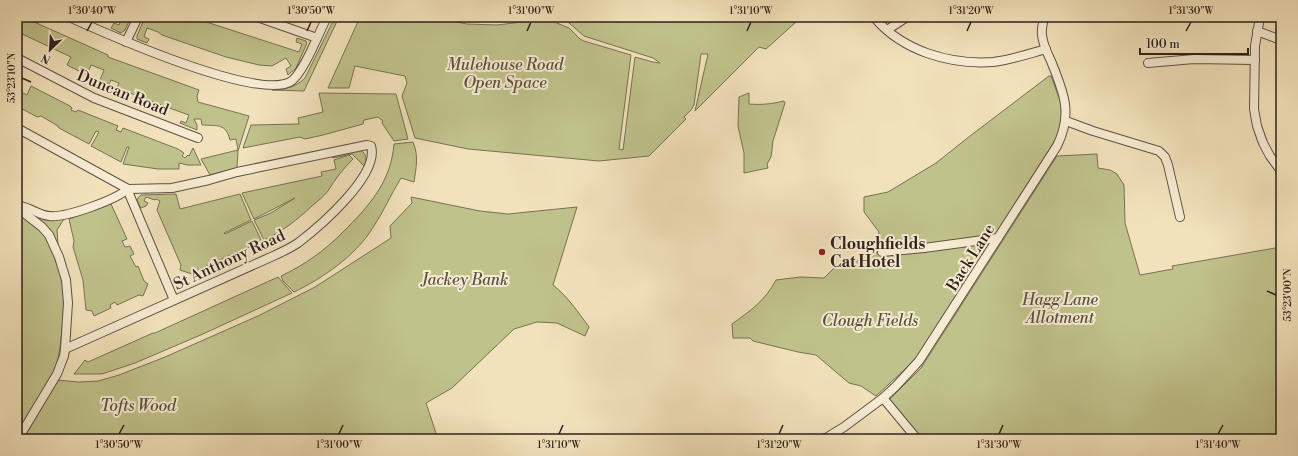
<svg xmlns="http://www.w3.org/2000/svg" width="1298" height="456" viewBox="0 0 1298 456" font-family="'Libre Bodoni',serif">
<rect width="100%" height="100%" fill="#f2e2bb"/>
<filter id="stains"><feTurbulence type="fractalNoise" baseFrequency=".005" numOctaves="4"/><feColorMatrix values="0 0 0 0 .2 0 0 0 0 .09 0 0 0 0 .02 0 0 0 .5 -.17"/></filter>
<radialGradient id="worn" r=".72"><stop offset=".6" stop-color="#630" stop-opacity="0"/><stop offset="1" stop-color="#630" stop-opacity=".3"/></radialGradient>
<g fill="#c0c28c" stroke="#777254">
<path d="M23,17L108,55V57L199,90L197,96L198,102L249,116L238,151L237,168L210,175L201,159L238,150L236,139L230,140C226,123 217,126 202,125L201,119H194L197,125V130L180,123L181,121L186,123L189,115L161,105L117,88L119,83L111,80L109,84L100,80L104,70L91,65L87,75L67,65L71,57L20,33L22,30L18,27Z"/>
<path d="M120,17H131L125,30L121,33L111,28L114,23L119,25L122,18Z"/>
<path d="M145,17H191L299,52L302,44L296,42L297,38L306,41L307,43L296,68L288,75L286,69L291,66L286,58L272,66L259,65L226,57L162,35L158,32L147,28L144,37L149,39L147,43L137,39V36Z"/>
<path d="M335,17H339L304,91L272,90C284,90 296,87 305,78Z"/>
<path d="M360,17H431L467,24L497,25L547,19L569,28L580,39L584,41L631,55L619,149L623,150L635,57L653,62L660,63L653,58L584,36L562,17H792L796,22L766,49L759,47L695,111L708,54H701L694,105L691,110L684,117L686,119L649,156L599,161L468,149L415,138L402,96L407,83L405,76L355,66L349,88H328Z"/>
<path d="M1049,76H1051L1062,106V120L1059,134L916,359L876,396L861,386L849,383L816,355L798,352L753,341L750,338H733L732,324C750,311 765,301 776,280L800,277L824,278L838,264L857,261L878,238L879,232L864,212V197L888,192L936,163L970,136Z"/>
<path d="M31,86L70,106L72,108L71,110L76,112L78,110L118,126L116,130L121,132L123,128L178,149L184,153L182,156L185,158L188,155L189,156L193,148L201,165H187L179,163V169H158L123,164L129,147H127L121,162L91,146L99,132L96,131L89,144L59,128L58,126L41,116L37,117L17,106V90L27,95Z"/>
<path d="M319,93L396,94L408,139L394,141L382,123L383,121L378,117L364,120L363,124L323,135L305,139L300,137L243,148L251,125L299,124L298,118L323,112Z"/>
<path d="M749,93V104C762,105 771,104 784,101L785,103L773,141L771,157L767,164L768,168L744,173V153L738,126L739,97Z"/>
<path d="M413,142C419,156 416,168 414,182L401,178C391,194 383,213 372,229C355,256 323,278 294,292L283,281L281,276C306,264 324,251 343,232C369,206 391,182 394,144Z"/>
<path d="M360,150C367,154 367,159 364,166L352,154L333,158L332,157Z"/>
<path d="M1097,154L1098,168L1110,170L1117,174L1124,185L1125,223L1140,275L1173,269L1172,266L1281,247V439H923L889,400L921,368L1057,156Z"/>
<path d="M349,155L353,159C343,169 335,179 328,191C324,196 318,201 312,206C297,220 283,231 264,240L254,220L271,213L295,198L254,219L242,193L322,176L321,172L336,169L334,160Z"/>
<path d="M176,194L180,209L240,194L251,220L224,233L225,234L252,221L262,242L228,256L192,273V274L180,270L181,265L157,210L160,201L156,199L155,200L146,197L144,201L148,203L146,206L141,208C138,203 135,199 141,195Z"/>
<path d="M411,197L480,211L508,214L577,207L553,285C568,297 578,312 589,327L585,336L557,323L537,322L514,329L452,388L426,403L438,439H31L26,434L57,380L78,382L98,381L119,375L165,357L258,316L315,287L391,238L390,226L412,203Z"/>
<path d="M111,204L127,239L122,241L125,247L130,246L134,254L130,256L136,267L138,266L144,281L148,284L143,296L139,295L117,305L115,302L110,305L111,308L94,316L92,311L86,310L83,280L73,247L74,241L69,219Z"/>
<path d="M17,212L39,230L46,237L53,253L61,276L65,303L60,348L56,369L17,434Z"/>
<path d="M29,212L48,219H64L57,230L58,245L48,227Z"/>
<path d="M278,277L292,293L203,334L135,363L102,374H74L85,360L88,362L153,333H155Z"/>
</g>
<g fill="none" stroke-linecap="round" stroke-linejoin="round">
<g stroke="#5f5144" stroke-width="10">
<g id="street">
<path d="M69,17C107,34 255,100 290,82C303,75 319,32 327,17"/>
<path d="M257,17L317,38"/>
<path d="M874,17C902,51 950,65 993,62C1011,60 1028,54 1046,49"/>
<path d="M1260,17L1255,46L1254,109L1257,126L1263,143L1270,156L1281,171"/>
<path d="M887,30L907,17"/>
<path d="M1257,31L1281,40"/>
<path d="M126,42L138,17"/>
<path d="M17,58L94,98L198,138"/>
<path d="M1148,63L1194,59L1255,60"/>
<path d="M1066,121L1093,131L1159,151L1165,157L1168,165L1180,217"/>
<path d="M17,128L128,189L172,188L209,180L237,172L367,145L371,146C380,175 319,227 298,243C289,249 280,253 271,257L65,349"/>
<path d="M17,203L24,213L42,227L49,235L59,257L66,280L68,303L65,349L64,356L57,374L18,439"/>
<path d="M19,206C30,207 38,215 49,216C66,218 115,200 128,189L130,196L174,300"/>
<path d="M882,252L924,248L998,238"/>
<path d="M883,398L917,439"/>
<path d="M821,439L826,438L844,427L883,398L896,386L919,361L1057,146C1073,114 1064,93 1051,61C1047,53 1043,44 1042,35C1041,30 1043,23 1044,17"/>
</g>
</g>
<use href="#street" stroke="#f7ecd3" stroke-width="8"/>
</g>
<path fill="none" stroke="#2e211c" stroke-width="1.5" d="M87,31L92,22M307,31L311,22M527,31L531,22M747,31L751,22M967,31L971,22M1186,31L1191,22M22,78L31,82M1267,291L1276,295M119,434L124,425M339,434L343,425M559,434L563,425M779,434L783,425M999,434L1003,425M1218,434L1223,425"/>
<circle fill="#8f2418" stroke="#f7ecd3" stroke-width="1.5" cx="822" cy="252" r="4"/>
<g text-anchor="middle" stroke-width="4" stroke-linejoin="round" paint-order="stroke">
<g font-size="16" font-style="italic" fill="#5a513e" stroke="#f7ecd3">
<text x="505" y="70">Mulehouse Road<tspan x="505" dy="18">Open Space</tspan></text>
<text x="465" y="285">Jackey Bank</text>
<text x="1060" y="305">Hagg Lane<tspan x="1060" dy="18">Allotment</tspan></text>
<text x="870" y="326">Clough Fields</text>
<text x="138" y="411">Tofts Wood</text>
</g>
<g font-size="16" fill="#2e211c" stroke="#f7ecd3">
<text transform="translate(123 92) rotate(22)" y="6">Duncan Road</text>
<text transform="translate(970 257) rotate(-58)" y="6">Back Lane</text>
<text transform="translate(229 259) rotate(-25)" y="6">St Anthony Road</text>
</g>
<g font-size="16" font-weight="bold" fill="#2e211c" stroke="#f7ecd3" text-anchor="start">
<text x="830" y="249">Cloughfields<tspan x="830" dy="18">Cat Hotel</tspan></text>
</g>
</g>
<rect width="1298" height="456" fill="none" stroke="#f2e2bb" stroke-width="44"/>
<g transform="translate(50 50) rotate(205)" stroke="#f7ecd3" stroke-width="3" paint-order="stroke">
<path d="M0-3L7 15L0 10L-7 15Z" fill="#2e211c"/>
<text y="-6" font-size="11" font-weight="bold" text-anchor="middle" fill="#2e211c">N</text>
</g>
<path d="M1140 48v6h108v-6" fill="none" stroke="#2e211c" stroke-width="2"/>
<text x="1146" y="48" font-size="12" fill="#2e211c" stroke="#f7ecd3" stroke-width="3" paint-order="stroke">100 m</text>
<rect x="22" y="22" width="1254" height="412" fill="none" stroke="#2e211c" stroke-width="1.5"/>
<g font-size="10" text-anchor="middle" fill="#2e211c">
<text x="92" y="14">1°30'40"W</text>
<text x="311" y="14">1°30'50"W</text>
<text x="531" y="14">1°31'00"W</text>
<text x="751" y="14">1°31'10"W</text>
<text x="971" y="14">1°31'20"W</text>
<text x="1191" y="14">1°31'30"W</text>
<text transform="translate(11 78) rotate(-90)" y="4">53°23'10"N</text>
<text transform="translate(1287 295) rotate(-90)" y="4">53°23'00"N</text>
<text x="119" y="448">1°30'50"W</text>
<text x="339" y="448">1°31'00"W</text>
<text x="559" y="448">1°31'10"W</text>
<text x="779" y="448">1°31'20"W</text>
<text x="999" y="448">1°31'30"W</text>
<text x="1218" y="448">1°31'40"W</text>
</g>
<rect width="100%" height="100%" filter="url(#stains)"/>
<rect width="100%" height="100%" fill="url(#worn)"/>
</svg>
